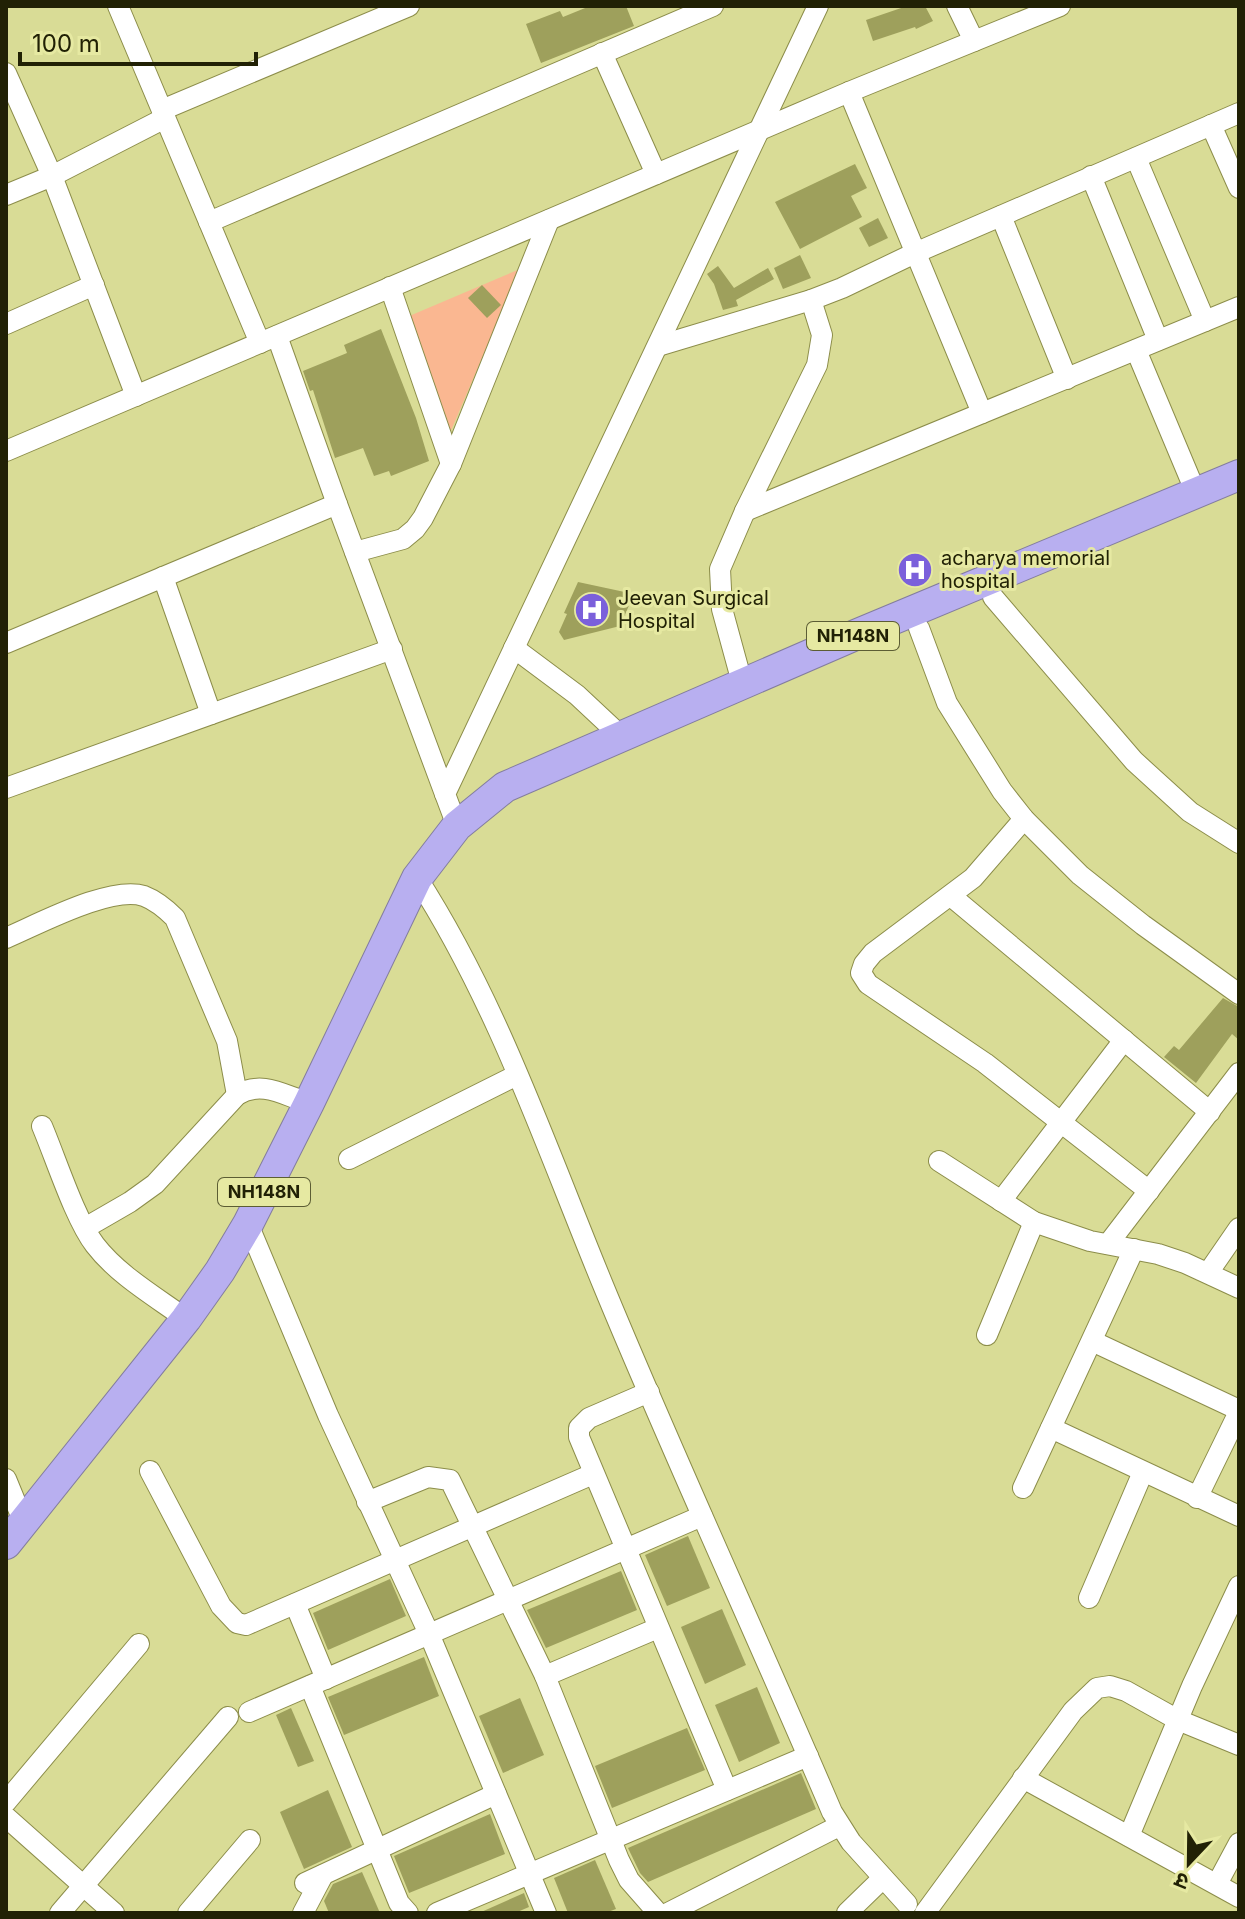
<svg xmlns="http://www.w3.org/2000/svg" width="1245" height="1919" viewBox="0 0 1245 1919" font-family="Inter,'Noto Sans Devanagari',sans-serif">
<rect width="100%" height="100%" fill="#d9dc96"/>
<path fill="#fab791" d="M520,269L447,440L407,317Z"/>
<g fill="#9ea05c">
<path d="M590,6H626L634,26L541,63L526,24L560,11L563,17Z"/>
<path d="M907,6H925L933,21L916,29L915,27L873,41L866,20Z"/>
<path d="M855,164L867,188L851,196L862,217L800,249L775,202Z"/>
<path d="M878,218L888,238L869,247L859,228Z"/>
<path d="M800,255L811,278L783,289L774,268Z"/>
<path d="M718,266L734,288L768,268L774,279L736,300L738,306L723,310L714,284L707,274Z"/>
<path d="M482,285L501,305L487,318L468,298Z"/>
<path d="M381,329L416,418L429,461L391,476L389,471L374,476L363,448L335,458L313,390L310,391L303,371L347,353L344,345Z"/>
<path d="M578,582L634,594L620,626L564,640L559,632L567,614L564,613Z"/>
<path d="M1223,998L1239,1007V1040L1232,1034L1196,1083L1164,1057L1174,1046L1179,1050Z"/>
<path d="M688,1536L710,1588L667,1606L645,1555Z"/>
<path d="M621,1571L637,1610L546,1648L527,1610Z"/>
<path d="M390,1579L406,1616L328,1650L313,1613Z"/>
<path d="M722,1609L746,1665L705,1684L681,1627Z"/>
<path d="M424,1657L439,1696L344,1735L328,1697Z"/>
<path d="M757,1687L780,1743L739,1762L715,1705Z"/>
<path d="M520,1698L544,1755L503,1773L479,1716Z"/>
<path d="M291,1708L314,1761L298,1767L276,1715Z"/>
<path d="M687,1728L705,1770L612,1808L595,1766Z"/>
<path d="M801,1773L816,1809L648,1882L640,1873L628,1848Z"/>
<path d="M328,1790L352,1847L304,1869L280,1812Z"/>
<path d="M490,1814L505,1854L409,1893L394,1856Z"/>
<path d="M595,1860L616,1909L605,1913H568L554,1878Z"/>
<path d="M362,1872L380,1913H329L324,1901L333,1884Z"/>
<path d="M524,1893L529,1907L515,1913H479Z"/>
</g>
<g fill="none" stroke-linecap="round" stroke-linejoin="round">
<g stroke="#8c8d4a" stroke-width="22">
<g id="minor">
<path d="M118,6L260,343"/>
<path d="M957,6L974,41"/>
<path d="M602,53L656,174"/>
<path d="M6,73L52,176L136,396"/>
<path d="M849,92L982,413"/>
<path d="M162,110L409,6"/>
<path d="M1211,125L1239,188"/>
<path d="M1136,158L1205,321"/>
<path d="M1091,176L1158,340"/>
<path d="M6,195L52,176L165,118"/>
<path d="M1001,216L1067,379"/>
<path d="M209,222L713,6"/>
<path d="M390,287L451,464"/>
<path d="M6,324L94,285"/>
<path d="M277,336L337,504L445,794"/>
<path d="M658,346L811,300L842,288L915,253L1239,113"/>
<path d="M1136,350L1196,493"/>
<path d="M6,451L849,92L1060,6"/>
<path d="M745,511L1239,307"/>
<path d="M355,552L403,539L415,529L423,518L451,464L549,220"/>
<path d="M163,577L211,714"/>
<path d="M993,597L1134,761L1190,812L1239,843"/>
<path d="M919,628L947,703L1002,791L1024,819L1080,875L1143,925L1239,994"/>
<path d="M6,643L337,504"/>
<path d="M514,648L577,695L623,738"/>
<path d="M743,686L722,609L720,569L745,511L817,365L822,335L811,300"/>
<path d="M6,788L392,649"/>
<path d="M1024,819L973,878L873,953L864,964L861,973L868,984L985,1063L1149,1191"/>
<path d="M457,826L445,794L818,6"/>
<path d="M417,878C498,1004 546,1147 603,1285C676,1462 757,1636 832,1812L851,1842L907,1904"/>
<path d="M951,896L1210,1112"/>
<path d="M6,938C39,924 111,885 144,896C157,901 166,909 175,918L227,1041L237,1095"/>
<path d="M42,1126C56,1159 75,1219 95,1245C118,1275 156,1297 186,1319"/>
<path d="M349,1159L517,1075"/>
<path d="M939,1161L1034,1222L1090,1241L1158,1254L1185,1263L1239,1288"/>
<path d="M1001,1201L1124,1040"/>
<path d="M248,1224L328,1415L430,1636L546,1913"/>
<path d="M85,1228L130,1202L155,1184L237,1095C262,1080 283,1095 309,1103"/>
<path d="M1108,1244L1239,1073"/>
<path d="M1208,1273L1239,1228"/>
<path d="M987,1335L1034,1222"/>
<path d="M1092,1341L1239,1410"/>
<path d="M649,1392L589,1418L579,1428V1437L727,1790"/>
<path d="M1051,1428L1239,1516"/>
<path d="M150,1471L221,1606L237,1623L246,1625L593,1474"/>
<path d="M6,1479L24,1523"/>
<path d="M1023,1488L1134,1249"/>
<path d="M1197,1498L1239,1412"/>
<path d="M367,1502L428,1477L450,1480L545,1676L619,1860L629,1880L658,1913"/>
<path d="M1089,1598L1143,1472"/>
<path d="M295,1604L326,1679"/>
<path d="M545,1676L658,1628"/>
<path d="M310,1686L399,1903L408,1913"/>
<path d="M249,1712L702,1516"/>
<path d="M1023,1778L1239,1897"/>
<path d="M6,1802L139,1644"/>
<path d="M6,1817L114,1913"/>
<path d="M1129,1836L1192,1686L1239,1586"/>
<path d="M305,1883L496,1794"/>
<path d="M1217,1884L1239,1843"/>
<path d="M60,1913L228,1717"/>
<path d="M188,1913L250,1840"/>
<path d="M303,1913L323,1875"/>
<path d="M437,1913L808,1756"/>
<path d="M668,1913L839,1826"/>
<path d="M847,1913L883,1878"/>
<path d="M925,1913L1073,1711L1097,1688L1110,1686L1126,1691L1178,1720L1239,1745"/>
</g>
</g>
<g stroke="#837d9e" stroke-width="32">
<path id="highway" d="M6,1544L186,1319L220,1271L248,1224L309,1103L417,878L457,826L505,787L853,636L1239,475"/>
</g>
<use href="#minor" stroke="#fff" stroke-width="20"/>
<use href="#highway" stroke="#b8aff0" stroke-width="30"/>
</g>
<defs>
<g id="hospital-disc" transform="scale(1.8)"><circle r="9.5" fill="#7b60db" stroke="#e6e9a2"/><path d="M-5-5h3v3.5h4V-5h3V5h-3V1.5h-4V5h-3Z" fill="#fff"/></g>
</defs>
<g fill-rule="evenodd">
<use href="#hospital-disc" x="915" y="570"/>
<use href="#hospital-disc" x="592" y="610"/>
</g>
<g text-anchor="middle" stroke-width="6" stroke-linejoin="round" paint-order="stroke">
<g fill="#e6e9a2" stroke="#5c5d34" stroke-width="2">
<rect x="807" y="622" width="92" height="28" rx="6"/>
<rect x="218" y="1178" width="92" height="28" rx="6"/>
</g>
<g font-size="18" font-weight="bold" fill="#212105">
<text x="853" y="642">NH148N</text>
<text x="264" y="1198">NH148N</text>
</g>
<g font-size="20" fill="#212105" stroke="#e6e9a2" text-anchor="start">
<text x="941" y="565">acharya memorial<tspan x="941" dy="23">hospital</tspan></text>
<text x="618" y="605">Jeevan Surgical<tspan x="618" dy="23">Hospital</tspan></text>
</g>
</g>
<rect width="1245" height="1919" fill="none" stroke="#212105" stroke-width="16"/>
<g transform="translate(1189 1863) rotate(202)" stroke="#e6e9a2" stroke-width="6" paint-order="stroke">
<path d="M0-6L14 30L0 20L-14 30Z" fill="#212105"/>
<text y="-12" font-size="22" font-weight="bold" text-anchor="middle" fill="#212105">उ</text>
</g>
<path d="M20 52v12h236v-12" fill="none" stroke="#212105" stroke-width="4"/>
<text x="32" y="52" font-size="24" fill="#212105" stroke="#e6e9a2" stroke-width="6" paint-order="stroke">100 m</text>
</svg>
